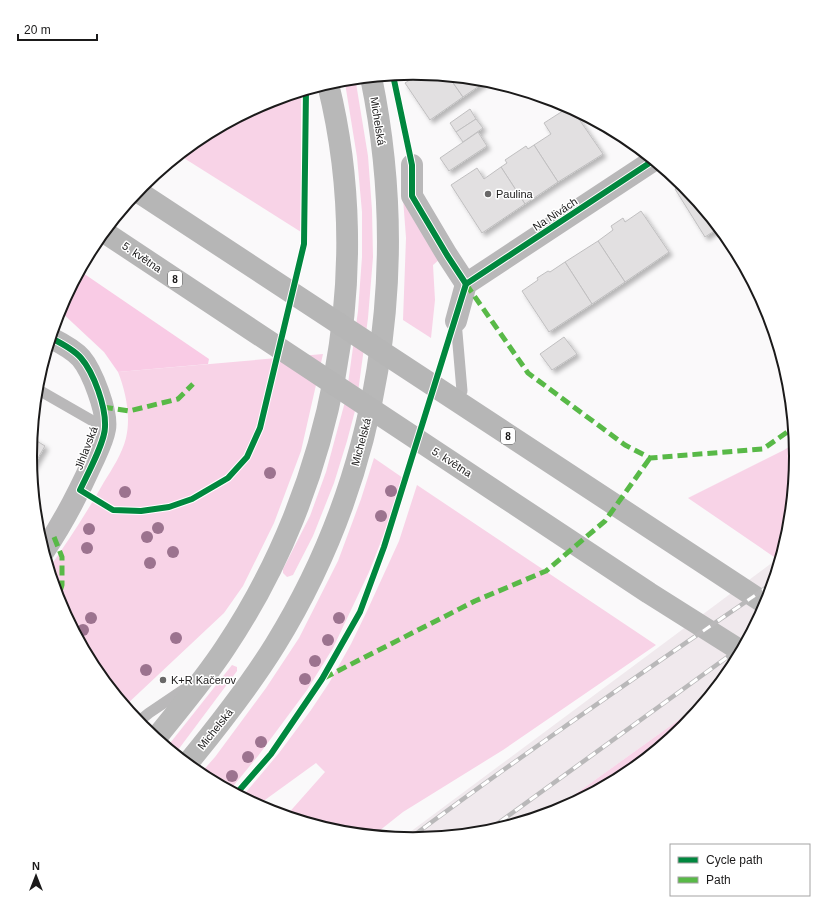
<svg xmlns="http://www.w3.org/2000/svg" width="826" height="912" viewBox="0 0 826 912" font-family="Arial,sans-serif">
<defs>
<filter id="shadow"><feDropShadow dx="3.5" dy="3.5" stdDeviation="2" flood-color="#0004"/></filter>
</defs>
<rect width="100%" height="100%" fill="#faf9fa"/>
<g fill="#f0e9ed">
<path d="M781,556L767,603L731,669L705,701L549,813L487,832L413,839L402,838Z"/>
<path d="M666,742L626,775L558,810L652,751Z"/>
</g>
<g fill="#f8d3e7">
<path d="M353,79L356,83L368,156L372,210L373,257L368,318L356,407L347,441L334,483L313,536L293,575L287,577L283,573V569L310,516L326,472L346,398L358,311L362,257V212L357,157L345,83L347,80Z"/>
<path d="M301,92V232L179,155L200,137L267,102Z"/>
<path d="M403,198L441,258L433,265L435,300L431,338L403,320L406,238Z"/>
<path d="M323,354L301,451L274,523L243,586L224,613L125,706L94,669L59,602L49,568C69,540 87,512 104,482C112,469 122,454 126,438C131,417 126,392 118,372Z"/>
<path d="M795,443C797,462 791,548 777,559L688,498L784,450Z"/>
<path d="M374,458L403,478L389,521L369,572L333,648L307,690L258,756L230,790L200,774L215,757L266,688L299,638L338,561L361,499Z"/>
<path d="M417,485L656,645L503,750L403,812L374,835L338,832L286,816L325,772L316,763L258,805L242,797L279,753L311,710L329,683L351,644L367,611L399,541Z"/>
<path d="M232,665L237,667V671L175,754L167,747Z"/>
<path d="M705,701L684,727L666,742L558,810L549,813Z"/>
</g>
<path fill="#f9cbe5" d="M80,271L209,359L208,364L118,372L104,352L59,310Z"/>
<g fill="#e2e0e1" stroke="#c0bfc0" filter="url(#shadow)">
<path d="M419,74L449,77L463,97L430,120L405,83Z"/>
<path d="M449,77L488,80L463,97Z"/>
<path d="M569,107L572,109L603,154L558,182L534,145L551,134L544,123Z"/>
<path d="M470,109L476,119L456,132L450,123Z"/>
<path d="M476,119L483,128L463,142L456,132Z"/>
<path d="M478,132L487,146L449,171L440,158Z"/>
<path d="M534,145L558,182L525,204L501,167L507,163L505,160L526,146L528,149Z"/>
<path d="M501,167L525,204L482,233L451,185L477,168L484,179Z"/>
<path d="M683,184L719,228L705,237L675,189Z"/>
<path d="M641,211L669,252L625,282L598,241L613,230L611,226L623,218L625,222Z"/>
<path d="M598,241L625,282L592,304L565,262Z"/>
<path d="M565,262L592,304L549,332L522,291L538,280L537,278L548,271L550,272Z"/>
<path d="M564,337L577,354L552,370L540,354Z"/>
<path d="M32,438L45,446L31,470L30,456Z"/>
</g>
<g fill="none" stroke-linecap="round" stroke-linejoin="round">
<g stroke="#b9b8b9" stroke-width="11">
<path d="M456,321L462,391"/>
<path d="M37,389L105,428"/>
<path d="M138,722L149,713L189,686"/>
</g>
<g stroke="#b9b8b9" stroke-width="22">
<path d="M412,165V196L447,255L466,284"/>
<path d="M456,321L466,284L654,160"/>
<path d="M44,551C63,523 78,494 92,463C97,452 103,441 105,429C108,412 92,371 81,358C74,350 59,342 51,338"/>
</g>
<g stroke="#b8b8b8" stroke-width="22">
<path d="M156,738C179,709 204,680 225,648C333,487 375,273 328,84"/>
<path d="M187,764C219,725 249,687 275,645C380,475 411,271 371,77"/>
</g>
<g stroke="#b6b6b6" stroke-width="22">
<path d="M137,191L766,604"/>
<path d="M104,232L649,593L741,651"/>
</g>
<g stroke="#b9b8b9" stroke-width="4.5">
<g id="rail">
<path d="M486,832L744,645"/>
<path d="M409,839C528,750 651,667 773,583"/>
</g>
</g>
<use href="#rail" stroke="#fff" stroke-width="3" stroke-dasharray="9" stroke-linecap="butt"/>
<g stroke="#58b947" stroke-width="5" stroke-dasharray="10 5" stroke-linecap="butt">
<path d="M466,284L528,373L625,445L650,458L763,449L793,428"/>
<path d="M103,407L129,411L178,399L193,384"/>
<path d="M54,537L62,557V585L58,598"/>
<path d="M324,678L475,601L546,571L605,521L650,458"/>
</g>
<g stroke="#fff" stroke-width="8">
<g id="cycleway">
<path d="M394,75V80L412,165V196L447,255L466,284"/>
<path d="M51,338C59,342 75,351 81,358C94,373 106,407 105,427C105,442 87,475 80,490L113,510L141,511L169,507L192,499L228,478L247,457L260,428L304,244L306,90"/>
<path d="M236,794L271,754L322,679L360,612L384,547L466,284L654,160"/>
</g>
</g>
<use href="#cycleway" stroke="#00873e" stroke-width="6"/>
</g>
<g fill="#9c738f">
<circle cx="270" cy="473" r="6"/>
<circle cx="391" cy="491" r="6"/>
<circle cx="125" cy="492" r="6"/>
<circle cx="381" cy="516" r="6"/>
<circle cx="158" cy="528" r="6"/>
<circle cx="89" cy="529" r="6"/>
<circle cx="147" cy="537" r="6"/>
<circle cx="87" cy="548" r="6"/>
<circle cx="173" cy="552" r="6"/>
<circle cx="150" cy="563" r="6"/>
<circle cx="91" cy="618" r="6"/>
<circle cx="339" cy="618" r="6"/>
<circle cx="83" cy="630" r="6"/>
<circle cx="176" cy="638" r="6"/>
<circle cx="328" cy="640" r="6"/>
<circle cx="315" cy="661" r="6"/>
<circle cx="146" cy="670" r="6"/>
<circle cx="305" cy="679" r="6"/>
<circle cx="261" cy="742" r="6"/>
<circle cx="248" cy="757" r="6"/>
<circle cx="232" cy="776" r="6"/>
</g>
<g fill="#696868" stroke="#fff" stroke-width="1.5">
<circle cx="488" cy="194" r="4"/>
<circle cx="163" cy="680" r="4"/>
</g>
<g text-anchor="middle" stroke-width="3" stroke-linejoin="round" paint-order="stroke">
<g fill="#fff" stroke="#5f5f5f" stroke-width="1">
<rect x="168" y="271" width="14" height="16" rx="3"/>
<rect x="501" y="428" width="14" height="16" rx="3"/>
</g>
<g font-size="10" font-weight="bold" fill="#1b1a1a">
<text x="175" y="283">8</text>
<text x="508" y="440">8</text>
</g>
<g font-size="11" fill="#1b1a1a" stroke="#fff">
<text transform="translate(378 121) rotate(81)" y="4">Michelská</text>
<text transform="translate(555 214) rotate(-33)" y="4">Na Nivách</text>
<text transform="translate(142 257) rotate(34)" y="4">5. května</text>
<text transform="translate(361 442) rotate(-75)" y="4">Michelská</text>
<text transform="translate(86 448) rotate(-69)" y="4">Jihlavská</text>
<text transform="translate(452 462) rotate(33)" y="4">5. května</text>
<text transform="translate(215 729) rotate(-51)" y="4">Michelská</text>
</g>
<g font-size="11" fill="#1b1a1a" stroke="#fff" text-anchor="start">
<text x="496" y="198">Paulina</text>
<text x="171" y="684">K+R Kačerov</text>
</g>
</g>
<path d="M0 0H826V912H0ZM37 456a376 376 0 1 1 752 0a376 376 0 1 1-752 0Z" fill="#fff" fill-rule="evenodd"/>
<path fill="none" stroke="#1b1a1a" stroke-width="2" d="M37 456a376 376 0 1 1 752 0a376 376 0 1 1-752 0Z"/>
<rect x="670" y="844" width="140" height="52" fill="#ffffff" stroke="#a4a3a3"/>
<rect x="678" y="857" width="20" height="6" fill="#00873e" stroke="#a4a3a3"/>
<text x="706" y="864" font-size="12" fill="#1b1a1a">Cycle path</text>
<rect x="678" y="877" width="20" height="6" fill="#58b947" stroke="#a4a3a3"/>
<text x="706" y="884" font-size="12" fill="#1b1a1a">Path</text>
<g transform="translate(36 876)" stroke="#ffffff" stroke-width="3" paint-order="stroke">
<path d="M0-3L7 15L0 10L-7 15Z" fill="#1b1a1a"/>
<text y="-6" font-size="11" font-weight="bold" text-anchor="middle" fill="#1b1a1a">N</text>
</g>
<path d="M18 34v6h79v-6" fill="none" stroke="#1b1a1a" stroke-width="2"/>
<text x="24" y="34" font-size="12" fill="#1b1a1a" stroke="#ffffff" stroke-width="3" paint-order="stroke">20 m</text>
</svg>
